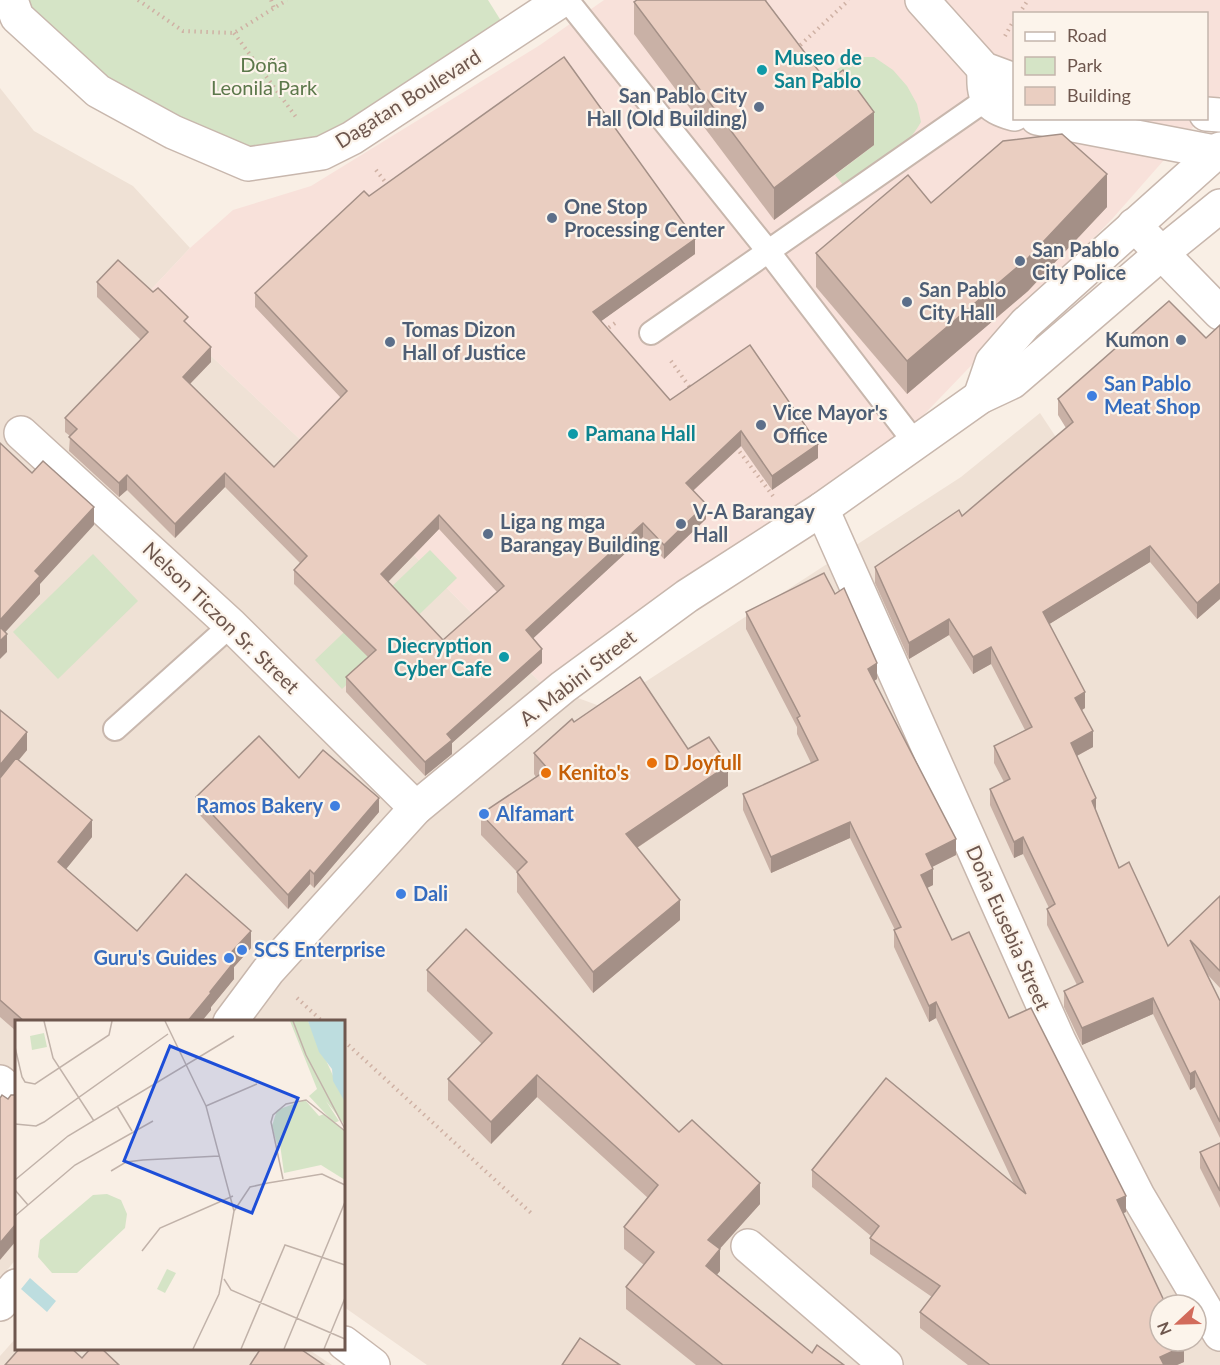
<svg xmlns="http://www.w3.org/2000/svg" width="1220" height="1365" viewBox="0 0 1220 1365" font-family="Lato,sans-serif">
<rect width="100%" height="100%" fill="#f9efe5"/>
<g fill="#efe1d5" fill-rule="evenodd">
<path d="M0,88L34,131L133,186L190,248L146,295L353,489L408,549L543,685L605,708L961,477L1040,413L1073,463L1220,442V1365H427L344,1307V1022H16V1259L0,1279ZM1160,1305H1196V1341H1160Z"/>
<path d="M16,1338V1348L308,1349L332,1365H0V1356Z"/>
</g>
<path fill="#f8e1da" d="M604,0H1220V96L1207,111L1206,14H1014V118L1200,119L1113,218L914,425L543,685L408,549L353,489L146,295L190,248L233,210L311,186L540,45Z"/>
<g fill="#d5e4c6">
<path d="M19,0H488L503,24L349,139L261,154L100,94Z"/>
<path d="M856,57H874L893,70L907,86L917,104L921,122C904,152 874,170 848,191L835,175L874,145L825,77Z"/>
<path d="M430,550L457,578L342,689L315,660Z"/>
<path d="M93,554L138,601L58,679L13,632Z"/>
</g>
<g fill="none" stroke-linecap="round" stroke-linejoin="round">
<g stroke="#c8b7ad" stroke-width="26">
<g id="service">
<path d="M567,0L768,251L916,444"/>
<path d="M651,333L987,99"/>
<path d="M115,729L231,625"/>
</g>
</g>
<g stroke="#c8b7ad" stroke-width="36">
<g id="minor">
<path d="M11,0L17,17L98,91L173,132L248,164L322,153L352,138L562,0"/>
<path d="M922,0L984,69L1014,80"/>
<path d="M984,69C983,98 986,106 1014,114"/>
<path d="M1206,114L1220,115"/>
<path d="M1037,118L1220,153"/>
<path d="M1134,225L1220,313"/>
<path d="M21,433L231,625L416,808"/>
<path d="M822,509L1059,1041L1138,1196L1220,1334"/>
<path d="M0,1082L16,1095"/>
<path d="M748,1246L886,1365"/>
</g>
</g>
<g stroke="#c8b7ad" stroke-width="36">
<g id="tertiary">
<path d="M980,397L992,362L1025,324L1220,149"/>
<path d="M230,1022L268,971L416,808L563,687L687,596L822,509L980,397L1012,382L1162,253L1220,206"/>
<path d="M0,1304L16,1286"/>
<path d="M344,1343L373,1365"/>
</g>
</g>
<g stroke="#cfb1a4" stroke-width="4" stroke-dasharray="1.5 4.5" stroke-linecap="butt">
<path d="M138,0L183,31L234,33L287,0"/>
<path d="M271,0L274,8"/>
<path d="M1019,14L1028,0"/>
<path d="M234,33L296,117"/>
<path d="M1005,36L1014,20"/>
<path d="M796,49L849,0"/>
<path d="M376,170L390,188"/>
<path d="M604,331L618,321"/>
<path d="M671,361L691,389"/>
<path d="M736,447L773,496"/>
<path d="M297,998L323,1022"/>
<path d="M344,1041L531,1213"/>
</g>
<use href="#service" stroke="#fff" stroke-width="22"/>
<use href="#minor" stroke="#fff" stroke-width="33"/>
<use href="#tertiary" stroke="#fff" stroke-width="33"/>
</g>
<g fill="#c9b1a6" fill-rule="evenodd">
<path d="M767,0L766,1L874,145L774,220L634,34V2Z"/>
<path d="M369,196L695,254L601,321L670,400L818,458L772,490L741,446L693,491L706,519L664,559L643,537L533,638L542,663L452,743V754L425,776L346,692V677L368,657L294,584V570L300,563L225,487L175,538L127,490L119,497L69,451L70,436L65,432V418L141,340L97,297V282L188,325L211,362L190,384L274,467L341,398L255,307V293ZM439,529L497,592L443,640L388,582Z"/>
<path d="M931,203L1107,207L1028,291L907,394L816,287V253Z"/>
<path d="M1220,325V599L1197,619L1150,562L1049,624L1085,708L1082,710L1093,747L1077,756L1096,812L1119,868L1168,946L1220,896V988L1207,974L1220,1001V1138L1195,1087L1190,1090L1153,1014L1082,1045L1064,1007V991L1077,985L1047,925V909L1049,908L1023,854L1014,858L990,805V789L1004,782L994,763V746L1025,730L991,664L973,674L949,635L909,659L875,583V567L962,516L1066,428L1058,415V399L1206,338Z"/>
<path d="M746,612L877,679L874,681L956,855L932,867L933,885L927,888L952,940L1009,1018L1126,1212L1123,1213L1184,1362L1177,1365H968L920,1328V1312L932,1297L870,1254V1238L871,1236L812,1187V1170L1014,1184L936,1018L929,1022L894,947V930H895L850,838L771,873L743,810V794L811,763L797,734V727L746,629Z"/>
<path d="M0,710L27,750L19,760L92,837L66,869L137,931L251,948L234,967V979L211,1007V1010L201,1022H16V1031L0,1017Z"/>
<path d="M574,722L688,749L728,786L637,848L680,920L593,993L517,892V872L481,835V814L536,777L534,774V753Z"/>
<path d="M299,778L379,812L314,888L310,884L288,909L196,811V797Z"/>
<path d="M427,970L679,1132L760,1204L719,1249L720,1271L716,1275L812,1353L844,1365H696L626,1309V1287L644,1265L624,1249V1227L648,1198L537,1097L491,1144L448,1100V1079L482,1044L427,991Z"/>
<path d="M1220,1143V1208L1200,1168V1152Z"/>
</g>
<g fill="#a49087">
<path d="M874,112V145L774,220V188Z"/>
<path d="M1107,174V207L1028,291L907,394V361Z"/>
<path d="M695,239V254L593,327V312Z"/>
<path d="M211,347V362L183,391V377Z"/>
<path d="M741,431V446L686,497V483Z"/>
<path d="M818,444V458L772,490V476Z"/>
<path d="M225,473V487L175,538V524Z"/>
<path d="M127,475V490L119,497V483Z"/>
<path d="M706,504V519L664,559V545Z"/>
<path d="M94,507V525L40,584V594L0,638V620L35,571Z"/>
<path d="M439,515V529L381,589V574Z"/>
<path d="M643,523V537L526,645V630Z"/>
<path d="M1150,546V562L1043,628V612Z"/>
<path d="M1220,583V599L1197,619V603Z"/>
<path d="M949,619V635L909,659V643Z"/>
<path d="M7,634V652L0,659V641Z"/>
<path d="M991,647V664L973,674V657Z"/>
<path d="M542,649V663L452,743V754L425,776V762L447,734Z"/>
<path d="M877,663V679L868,685V669Z"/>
<path d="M1085,692V708L1075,714V698Z"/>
<path d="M1093,731V747L1071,759V743Z"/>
<path d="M27,732V750L0,782V765Z"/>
<path d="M728,765V786L626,855V834Z"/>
<path d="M379,798V812L314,888V874Z"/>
<path d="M1096,798V815L1092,801Z"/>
<path d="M92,820V837L58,879V862Z"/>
<path d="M850,822V838L771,873V857Z"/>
<path d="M1023,837V854L1014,858V842Z"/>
<path d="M956,839V855L926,870V854Z"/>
<path d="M933,869V885L921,891V875Z"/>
<path d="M310,870V884L288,909V895Z"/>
<path d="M680,900V920L593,993V972Z"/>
<path d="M251,931V948L234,967V979L211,1007V1010L201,1022H187L210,992L227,957Z"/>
<path d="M1153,998V1014L1082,1045V1028Z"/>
<path d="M936,1002V1018L929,1022V1006Z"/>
<path d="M1195,1071V1087L1190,1090V1074Z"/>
<path d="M537,1075V1097L491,1144V1122Z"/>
<path d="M760,1183V1204L708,1262V1240Z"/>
<path d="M1126,1196V1212L1117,1216V1200Z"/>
<path d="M16,1224V1241L0,1260V1243Z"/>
<path d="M720,1249V1271L706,1288V1266Z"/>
<path d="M1184,1346V1362L1177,1365H1160V1357Z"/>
</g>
<g fill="#eacec1" stroke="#a49087" stroke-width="1.5" fill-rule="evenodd">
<path d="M637,0H765L827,82L843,70L874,112L774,188L634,2Z"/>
<path d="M564,57L695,239L593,312L670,400L750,345L818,444L772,476L741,431L686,483L706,504L664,545L643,523L526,630L542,649L447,734L452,740L425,762L346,677L376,650L294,570L307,556L225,473L175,524L127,475L119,483L69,437L77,429L65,418L148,332L97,282L118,260L153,292L158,288L188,317L184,321L211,347L183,377L274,467L347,391L255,293L364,191L369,196ZM439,515L504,586L443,640L381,574Z"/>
<path d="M1062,134L1107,174L1028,258L907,361L816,253L908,175L931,203L1003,141Z"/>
<path d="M1169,301L1206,338L1220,325V583L1197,603L1150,546L1043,612L1085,692L1075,698L1093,731L1071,743L1096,798L1092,801L1119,868L1129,862L1168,946L1220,896V971L1190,940L1220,1001V1122L1195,1071L1190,1074L1153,998L1082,1028L1064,991L1083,982L1047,909L1055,904L1023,837L1014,842L990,789L1010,779L994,746L1032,727L991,647L973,657L949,619L909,643L875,567L959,510L962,516L1073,422L1058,399Z"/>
<path d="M0,443L32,473L43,461L94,507L35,571L40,576L0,620Z"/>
<path d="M824,573L835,594L844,588L877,663L868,669L956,839L926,854L933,869L921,875L952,940L969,932L1009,1018L1031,1008L1126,1196L1117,1200L1166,1305H1160V1341H1182L1184,1346L1160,1357L1164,1365H990L920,1312L940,1286L870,1238L879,1226L812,1170L886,1078L1026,1194L936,1002L929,1006L894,930L901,927L850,822L771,857L743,794L818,760L797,718L800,716L746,612Z"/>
<path d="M0,627L7,634L0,641Z"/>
<path d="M640,677L688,749L709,737L728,765L626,834L680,900L593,972L517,872L527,862L481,814L548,769L534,753L572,719L574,722Z"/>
<path d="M0,710L27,732L0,765Z"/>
<path d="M259,736L299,778L323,750L379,798L314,874L310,870L288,895L196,797Z"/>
<path d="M16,758L92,820L58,862L137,931L186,874L251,931L227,957L234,962L210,992L211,993L187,1022H179L176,1020L175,1022H25L0,1000V778Z"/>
<path d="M466,929L679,1132L692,1120L760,1183L708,1240L720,1249L706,1266L812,1353L817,1345L844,1365H723L626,1287L654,1252L624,1227L658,1185L537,1075L491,1122L448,1079L492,1033L427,970Z"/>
<path d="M2,1095L8,1099L11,1095H16V1224L0,1243V1098Z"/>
<path d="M1220,1143V1191L1200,1152Z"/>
<path d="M580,1338L620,1365H562Z"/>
<path d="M20,1348H71L82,1358L91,1348H101L119,1365H5Z"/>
<path d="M261,1348H299L324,1365H250Z"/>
</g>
<g fill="#0f9aa8" stroke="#fcf4eb" stroke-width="2">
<circle cx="762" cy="70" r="6"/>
<circle cx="573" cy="434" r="6"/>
<circle cx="504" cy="657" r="6"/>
</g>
<g fill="#5c6f8a" stroke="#fcf4eb" stroke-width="2">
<circle cx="759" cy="107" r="6"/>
<circle cx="552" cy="218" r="6"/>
<circle cx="1020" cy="261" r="6"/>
<circle cx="907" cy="302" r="6"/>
<circle cx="1181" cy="340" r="6"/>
<circle cx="390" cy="342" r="6"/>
<circle cx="761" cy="425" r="6"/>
<circle cx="681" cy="524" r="6"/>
<circle cx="488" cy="534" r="6"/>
</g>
<g fill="#3f7fe0" stroke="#fcf4eb" stroke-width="2">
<circle cx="1092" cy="396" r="6"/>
<circle cx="335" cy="806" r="6"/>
<circle cx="484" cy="814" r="6"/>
<circle cx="401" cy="894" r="6"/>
<circle cx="242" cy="950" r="6"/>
<circle cx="229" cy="958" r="6"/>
</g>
<g fill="#e8710a" stroke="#fcf4eb" stroke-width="2">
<circle cx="652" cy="763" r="6"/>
<circle cx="546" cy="773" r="6"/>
</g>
<g text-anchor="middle" stroke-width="4.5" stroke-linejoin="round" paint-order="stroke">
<g font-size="20" font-weight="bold" fill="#0d838f" stroke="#fcf4eb" text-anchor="start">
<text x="774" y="65">Museo de<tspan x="774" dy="23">San Pablo</tspan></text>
<text x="585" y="441">Pamana Hall</text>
<text x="492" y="653" text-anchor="end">Diecryption<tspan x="492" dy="23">Cyber Cafe</tspan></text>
</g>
<g font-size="20" fill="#5c784b" stroke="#fcf4eb">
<text x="264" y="72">Doña<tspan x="264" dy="23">Leonila Park</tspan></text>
</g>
<g font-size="20" font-weight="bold" fill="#4e5e75" stroke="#fcf4eb" text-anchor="start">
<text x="747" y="103" text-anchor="end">San Pablo City<tspan x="747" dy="23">Hall (Old Building)</tspan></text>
<text x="564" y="214">One Stop<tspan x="564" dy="23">Processing Center</tspan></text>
<text x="1032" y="257">San Pablo<tspan x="1032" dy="23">City Police</tspan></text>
<text x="919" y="297">San Pablo<tspan x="919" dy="23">City Hall</tspan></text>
<text x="402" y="337">Tomas Dizon<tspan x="402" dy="23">Hall of Justice</tspan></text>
<text x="1169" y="347" text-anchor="end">Kumon</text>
<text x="773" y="420">Vice Mayor's<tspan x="773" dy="23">Office</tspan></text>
<text x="693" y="519">V-A Barangay<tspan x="693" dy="23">Hall</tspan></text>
<text x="500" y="529">Liga ng mga<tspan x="500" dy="23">Barangay Building</tspan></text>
</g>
<g font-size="20" fill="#6e574e" stroke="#fcf4eb">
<text transform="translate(408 99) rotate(-32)" y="7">Dagatan Boulevard</text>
<text transform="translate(221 618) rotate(44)" y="7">Nelson Ticzon Sr. Street</text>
<text transform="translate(578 678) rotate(-38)" y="7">A. Mabini Street</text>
<text transform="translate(1008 928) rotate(66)" y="7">Doña Eusebia Street</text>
</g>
<g font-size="20" font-weight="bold" fill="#366cbe" stroke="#fcf4eb" text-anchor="start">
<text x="1104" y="391">San Pablo<tspan x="1104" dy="23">Meat Shop</tspan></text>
<text x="323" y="813" text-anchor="end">Ramos Bakery</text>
<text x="496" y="821">Alfamart</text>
<text x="413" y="901">Dali</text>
<text x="254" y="957">SCS Enterprise</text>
<text x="217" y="965" text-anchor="end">Guru's Guides</text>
</g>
<g font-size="20" font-weight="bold" fill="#c56008" stroke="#fcf4eb" text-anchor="start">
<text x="664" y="770">D Joyfull</text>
<text x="558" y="780">Kenito's</text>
</g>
</g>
<g transform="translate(15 1020)">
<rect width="330" height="330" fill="#f9efe5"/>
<path d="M275,1H293L330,82V105L311,81L324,101L319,103L294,76L302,69ZM29,13L32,27L17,30L15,16ZM290,80L304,96L309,94L330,111V160L306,145L269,153L265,124H262L257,106L262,90ZM78,175L92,174L106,180L112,194L110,208L62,253H37L23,237L25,220ZM152,249L161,253L150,273L142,269Z" fill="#d5e4c6"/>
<path d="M293,1H330V82L318,61L317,49L304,32ZM15,258L41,281L32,292L6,269Z" fill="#bddddf"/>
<path fill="none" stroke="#c1b2a9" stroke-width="1.5" d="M29,1L38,38L79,101M150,1L191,86L219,191L204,274L178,329M278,1L291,35L330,109M0,27L7,57L10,62L20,64L94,15L97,1M102,86L117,111M191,86L242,64M0,104L21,106L29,102L153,14M96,151L111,142L128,140L204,136M268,159L256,102L258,95L271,84L291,80L330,111M0,160L53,116L219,16M0,170L13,185M219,191L235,167L253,163L307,154L330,165M0,196L60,145L138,101M127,231L145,208L218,176M209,259L216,270L330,319M226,329L270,225L330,245M269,329L330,182M309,329L330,278"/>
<path fill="#1d4ed8" fill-opacity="0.15" stroke="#1d4ed8" stroke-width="3" d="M155,26L283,78L237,193L109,141Z"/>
<rect width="330" height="330" fill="none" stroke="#6e574e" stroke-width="3"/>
</g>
<rect x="1013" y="12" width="195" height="108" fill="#fcf4eb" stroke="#c3b5ac" stroke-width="1.5"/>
<rect x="1025" y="32" width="30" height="9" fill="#ffffff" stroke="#c3b5ac" stroke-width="1.5"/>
<text x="1067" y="42" font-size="18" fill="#6e574e">Road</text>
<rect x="1025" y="57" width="30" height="18" fill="#d5e4c6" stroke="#c3b5ac" stroke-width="1.5"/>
<text x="1067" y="72" font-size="18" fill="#6e574e">Park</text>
<rect x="1025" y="87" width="30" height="18" fill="#eacec1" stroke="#c3b5ac" stroke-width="1.5"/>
<text x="1067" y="102" font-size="18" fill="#6e574e">Building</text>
<g transform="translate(1178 1323) rotate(248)"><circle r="28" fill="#fcf4eb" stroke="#c3b5ac" stroke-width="1.5"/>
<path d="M0-4.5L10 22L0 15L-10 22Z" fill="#d26b5b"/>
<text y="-9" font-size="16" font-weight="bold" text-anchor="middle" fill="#6e574e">N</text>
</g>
</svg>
